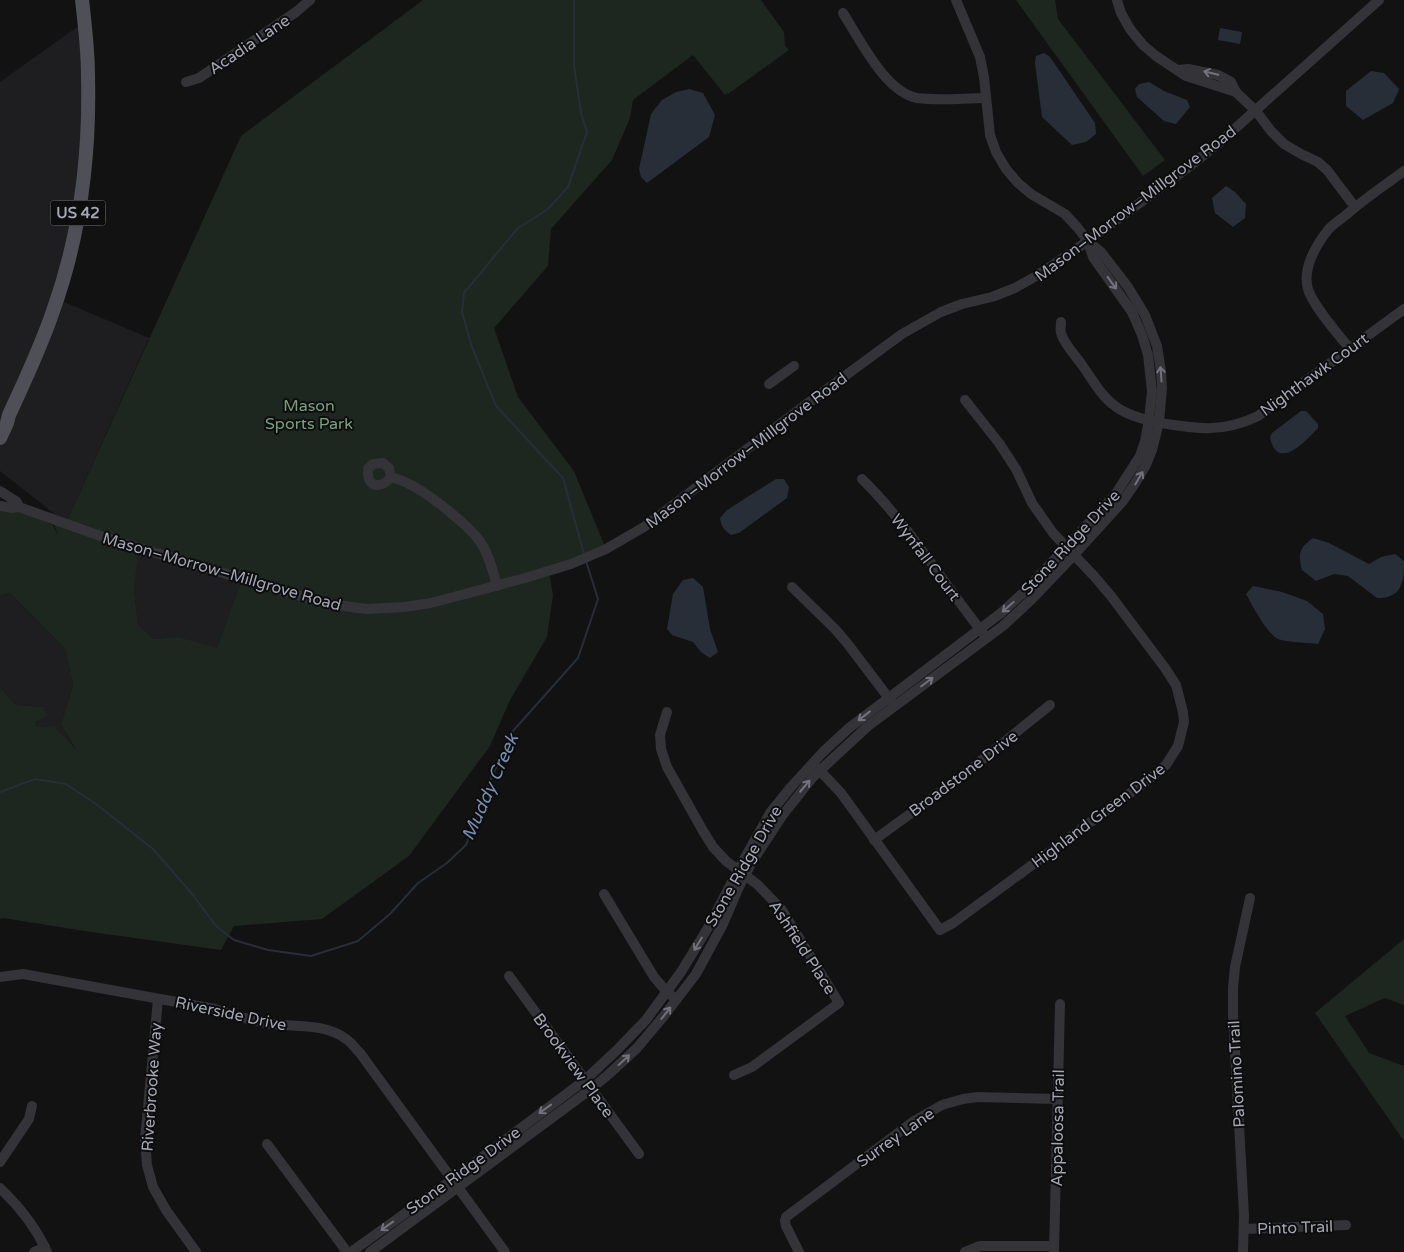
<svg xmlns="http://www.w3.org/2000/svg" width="1404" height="1252" viewBox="0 0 1404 1252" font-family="'Varela Round',sans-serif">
<rect width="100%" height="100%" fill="#121213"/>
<g fill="#1e1e20">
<path d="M84,22L87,144L57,299L149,338L66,523L0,471V82Z"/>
<path d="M138,548L242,579L217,649L179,637L154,639L138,625L134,589Z"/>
<path d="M10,593L65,649L73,685L61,724L77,753L37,727L35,722L43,707L16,705L0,687V596Z"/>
</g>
<g fill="#1e2620" fill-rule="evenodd">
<path d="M423,0H761L784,32L785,46L789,50L728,94L727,93L725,95L693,55L633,100L630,118L612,160L551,229L548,266L494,328L518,397L574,471L606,549L549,571L553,595L547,637L510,700L490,746L409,856L322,919L234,926L221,950L91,932L3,918L0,919V687L16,705L43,707L48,716L35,722L37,727L54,726L76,750L61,724L73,685L65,649L10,593L0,596V509L19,510L53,525L58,535L54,524L66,523L241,136ZM139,548L242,579L217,648L179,637L154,639L138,625L134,589Z"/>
<path d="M1016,0H1055L1058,19L1165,160L1143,176Z"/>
<path d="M1404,939V1005L1385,998L1345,1016L1369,1053L1404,1066V1141L1315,1013Z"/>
</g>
<g fill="#282e37">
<path d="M1220,28L1242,32L1240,44L1218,40Z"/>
<path d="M1044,53L1050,57L1095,123L1096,134L1086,142L1072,145L1042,117L1035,63L1036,56Z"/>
<path d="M1371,71L1384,73L1399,89L1393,103L1363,120L1346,106V91Z"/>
<path d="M1149,82L1164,91L1187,100L1190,107L1176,124L1164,121L1137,97L1135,89L1139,84Z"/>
<path d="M689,89L703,93L715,115L709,137L647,183L641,177L639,169L651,114L662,100L676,92Z"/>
<path d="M1226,186L1235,192L1246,204L1245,218L1233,227L1215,213L1212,198Z"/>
<path d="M1301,411H1306L1318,424V428C1305,442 1277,472 1270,437L1272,433Z"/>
<path d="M776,479H784L789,487L787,498L739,533L731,535C724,530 721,526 720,518L727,510Z"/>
<path d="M1313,538L1329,543L1369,564L1381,557L1395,554L1404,561C1404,573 1404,592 1390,596C1386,598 1381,598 1377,598L1348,576L1334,574L1316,581L1302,570C1298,553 1299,548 1313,538Z"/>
<path d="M693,578L703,587L710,629L718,652L710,658L701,652L693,642L672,635L667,629L673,594L683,580Z"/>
<path d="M1253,586L1282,592L1307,601L1323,614L1325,629L1318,644C1309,643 1286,642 1278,639C1268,635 1252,605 1246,594Z"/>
</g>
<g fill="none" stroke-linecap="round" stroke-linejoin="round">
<g stroke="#282e37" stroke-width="2">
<path d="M574,0V65L581,113L587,132L568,187L548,209L517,229L464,293L462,312L472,347L496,406L563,478L584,554"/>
<path d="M0,792L35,779L66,784L96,804L153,849L193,895L216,926L234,940L268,950L311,956L358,941L390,914L418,883L447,863L466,845L490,781L513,731L578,658L598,599L586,561"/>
</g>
<g stroke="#333338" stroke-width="10">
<path d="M1117,0L1121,13L1130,29L1143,45L1156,56L1186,76L1236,92"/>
<path d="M843,13C859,38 885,92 917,98C939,101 964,98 986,98"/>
<path d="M1178,70L1188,69L1218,75L1231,82L1236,92L1256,111L1271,131L1284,144L1301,154L1318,162L1327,170L1355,207"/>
<path d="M186,82L199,78L296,12L310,0"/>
<path d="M1061,322C1061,325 1060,330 1061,333C1064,344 1075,355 1082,365C1092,379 1101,396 1115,406C1128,416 1145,420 1161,423C1198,429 1223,433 1258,416L1404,309"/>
<path d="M1350,349C1338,334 1313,306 1308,289C1302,269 1316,245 1328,230C1333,224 1340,220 1346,215C1364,199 1384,186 1404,171"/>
<path d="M769,384L794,366"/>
<path d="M391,477C380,490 366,487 368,469L373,464L383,463L389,468L391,477C397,479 404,481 409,484C428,493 470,526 481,543C489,555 493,571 497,586"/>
<path d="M862,479C909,525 942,582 983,633"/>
<path d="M0,491L17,502L19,507"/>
<path d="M0,506L12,508L19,507L106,538L287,592L329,604L367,609L404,607L431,603L525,578L571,564L606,549L644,527L804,406L902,334L941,312L962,304L992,297L1015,288L1038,275L1088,241L1190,166L1220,142L1379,0"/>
<path d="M792,587L835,629L847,643L891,701"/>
<path d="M667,712L660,735L661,749L667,767L703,831L713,847L726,861L758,885L782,910L839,1003L752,1067L734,1075"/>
<path d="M815,766L823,774L841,793L940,930L953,923L1148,780L1166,765L1178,746L1184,722L1183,712L1176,685L1165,668L1111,596L1094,576L1053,533L1032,503L1016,469L999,443L965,400"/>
<path d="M874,840L957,780L1050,705"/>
<path d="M604,894L654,977L667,992L672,996"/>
<path d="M509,976L639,1154"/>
<path d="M0,977L23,974L215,1009C234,1015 252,1021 271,1024C296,1027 325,1023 346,1039C351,1042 355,1048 360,1053L505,1252"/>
<path d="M158,999L145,1140L147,1165L153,1187L166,1210L196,1252"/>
<path d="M267,1144L347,1252"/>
<path d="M0,1162L29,1119L32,1106"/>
<path d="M0,1188C20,1207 36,1227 47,1252"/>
<path d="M1244,1229L1346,1225"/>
<path d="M34,1252L45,1247"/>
<path d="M351,1252L453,1179L585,1080L617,1050L646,1020L681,972L709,926L738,870L770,813L791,787L823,752L849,728L1001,613L1024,592L1115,495L1140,456L1145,441L1149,420L1152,391L1148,355L1142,335L1132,312L1093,257L1088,242"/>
<path d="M370,1252L591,1089L609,1074L637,1048L663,1017L696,974L723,924L738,889L752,862L782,816L813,777L868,726L1003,626L1032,599L1074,555L1123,501L1134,485L1146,465L1152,450L1159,422L1162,388L1161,371L1157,346L1145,315L1128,287L1101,252L1088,241L1077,227L1065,214L1031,194L1018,183L1006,169L996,152L990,135L984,77L980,57L956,0"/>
<path d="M799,1252L786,1226L785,1221L786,1217L914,1121L942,1105L963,1099L978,1097L1057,1099"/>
<path d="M965,1252L980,1246H1054"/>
<path d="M1054,1252L1060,1004"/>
<path d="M1243,1252L1244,1215L1233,1015V988L1235,967L1250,898"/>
</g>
<path stroke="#4f4f57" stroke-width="14" d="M0,438L7,423L9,415C25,380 41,347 53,311C80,236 90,155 88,76C88,50 85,25 82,0"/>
</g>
<defs><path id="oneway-shaft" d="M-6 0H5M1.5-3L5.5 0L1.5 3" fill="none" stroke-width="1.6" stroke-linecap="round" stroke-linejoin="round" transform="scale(1.25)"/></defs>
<g stroke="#71727c">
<use href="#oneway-shaft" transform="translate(1211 73) rotate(-167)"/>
<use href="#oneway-shaft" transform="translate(1112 283) rotate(54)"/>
<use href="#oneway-shaft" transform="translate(1161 374) rotate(-94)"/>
<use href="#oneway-shaft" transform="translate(1139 478) rotate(-60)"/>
<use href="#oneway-shaft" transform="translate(1008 607) rotate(139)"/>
<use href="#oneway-shaft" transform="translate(927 682) rotate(-37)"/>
<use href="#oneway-shaft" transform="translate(864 716) rotate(142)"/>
<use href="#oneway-shaft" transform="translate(805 786) rotate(-50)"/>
<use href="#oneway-shaft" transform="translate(698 944) rotate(121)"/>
<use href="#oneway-shaft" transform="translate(666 1013) rotate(-52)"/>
<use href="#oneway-shaft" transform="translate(624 1060) rotate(-43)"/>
<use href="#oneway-shaft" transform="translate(545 1109) rotate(144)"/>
<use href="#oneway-shaft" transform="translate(387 1226) rotate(144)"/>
</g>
<g text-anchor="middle" stroke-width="4" stroke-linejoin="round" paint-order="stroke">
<rect fill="#0d0d0e" stroke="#767882" stroke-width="1" x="50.5" y="200.5" width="55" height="25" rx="4"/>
<g font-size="15" font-weight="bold" fill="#a3a6b4">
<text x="78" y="218">US 42</text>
</g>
<g font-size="16" fill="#a3a6b4" stroke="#0d0d0e">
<text transform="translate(249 44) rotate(-34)" y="6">Acadia Lane</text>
<text transform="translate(1135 203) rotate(-37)" y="6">Mason–Morrow–Millgrove Road</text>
<text transform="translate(1314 374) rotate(-36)" y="6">Nighthawk Court</text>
<text transform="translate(746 450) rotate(-37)" y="6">Mason–Morrow–Millgrove Road</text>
<text transform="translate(1070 542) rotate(-47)" y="6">Stone Ridge Drive</text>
<text transform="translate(926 557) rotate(53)" y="6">Wynfall Court</text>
<text transform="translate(222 571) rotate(16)" y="6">Mason–Morrow–Millgrove Road</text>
<text transform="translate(963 773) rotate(-37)" y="6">Broadstone Drive</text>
<text transform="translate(1098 815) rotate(-37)" y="6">Highland Green Drive</text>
<text transform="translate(743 866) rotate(-60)" y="6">Stone Ridge Drive</text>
<text transform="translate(803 947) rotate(57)" y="6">Ashfield Place</text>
<text transform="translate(231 1013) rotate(12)" y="6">Riverside Drive</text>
<text transform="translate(574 1065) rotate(54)" y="6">Brookview Place</text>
<text transform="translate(1236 1074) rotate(-93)" y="6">Palomino Trail</text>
<text transform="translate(151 1087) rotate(-86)" y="6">Riverbrooke Way</text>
<text transform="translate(1057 1128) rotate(-89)" y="6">Appaloosa Trail</text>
<text transform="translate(895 1137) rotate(-35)" y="6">Surrey Lane</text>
<text transform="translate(463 1170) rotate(-36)" y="6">Stone Ridge Drive</text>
<text transform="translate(1295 1227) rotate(-2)" y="6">Pinto Trail</text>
</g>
<g font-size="16" fill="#79a081" stroke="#0d0d0e">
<text x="309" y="411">Mason<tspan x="309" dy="18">Sports Park</tspan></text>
</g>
<g font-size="18" font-style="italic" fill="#788eb1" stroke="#0d0d0e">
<text transform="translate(490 787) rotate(-66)" y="6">Muddy Creek</text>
</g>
</g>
</svg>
